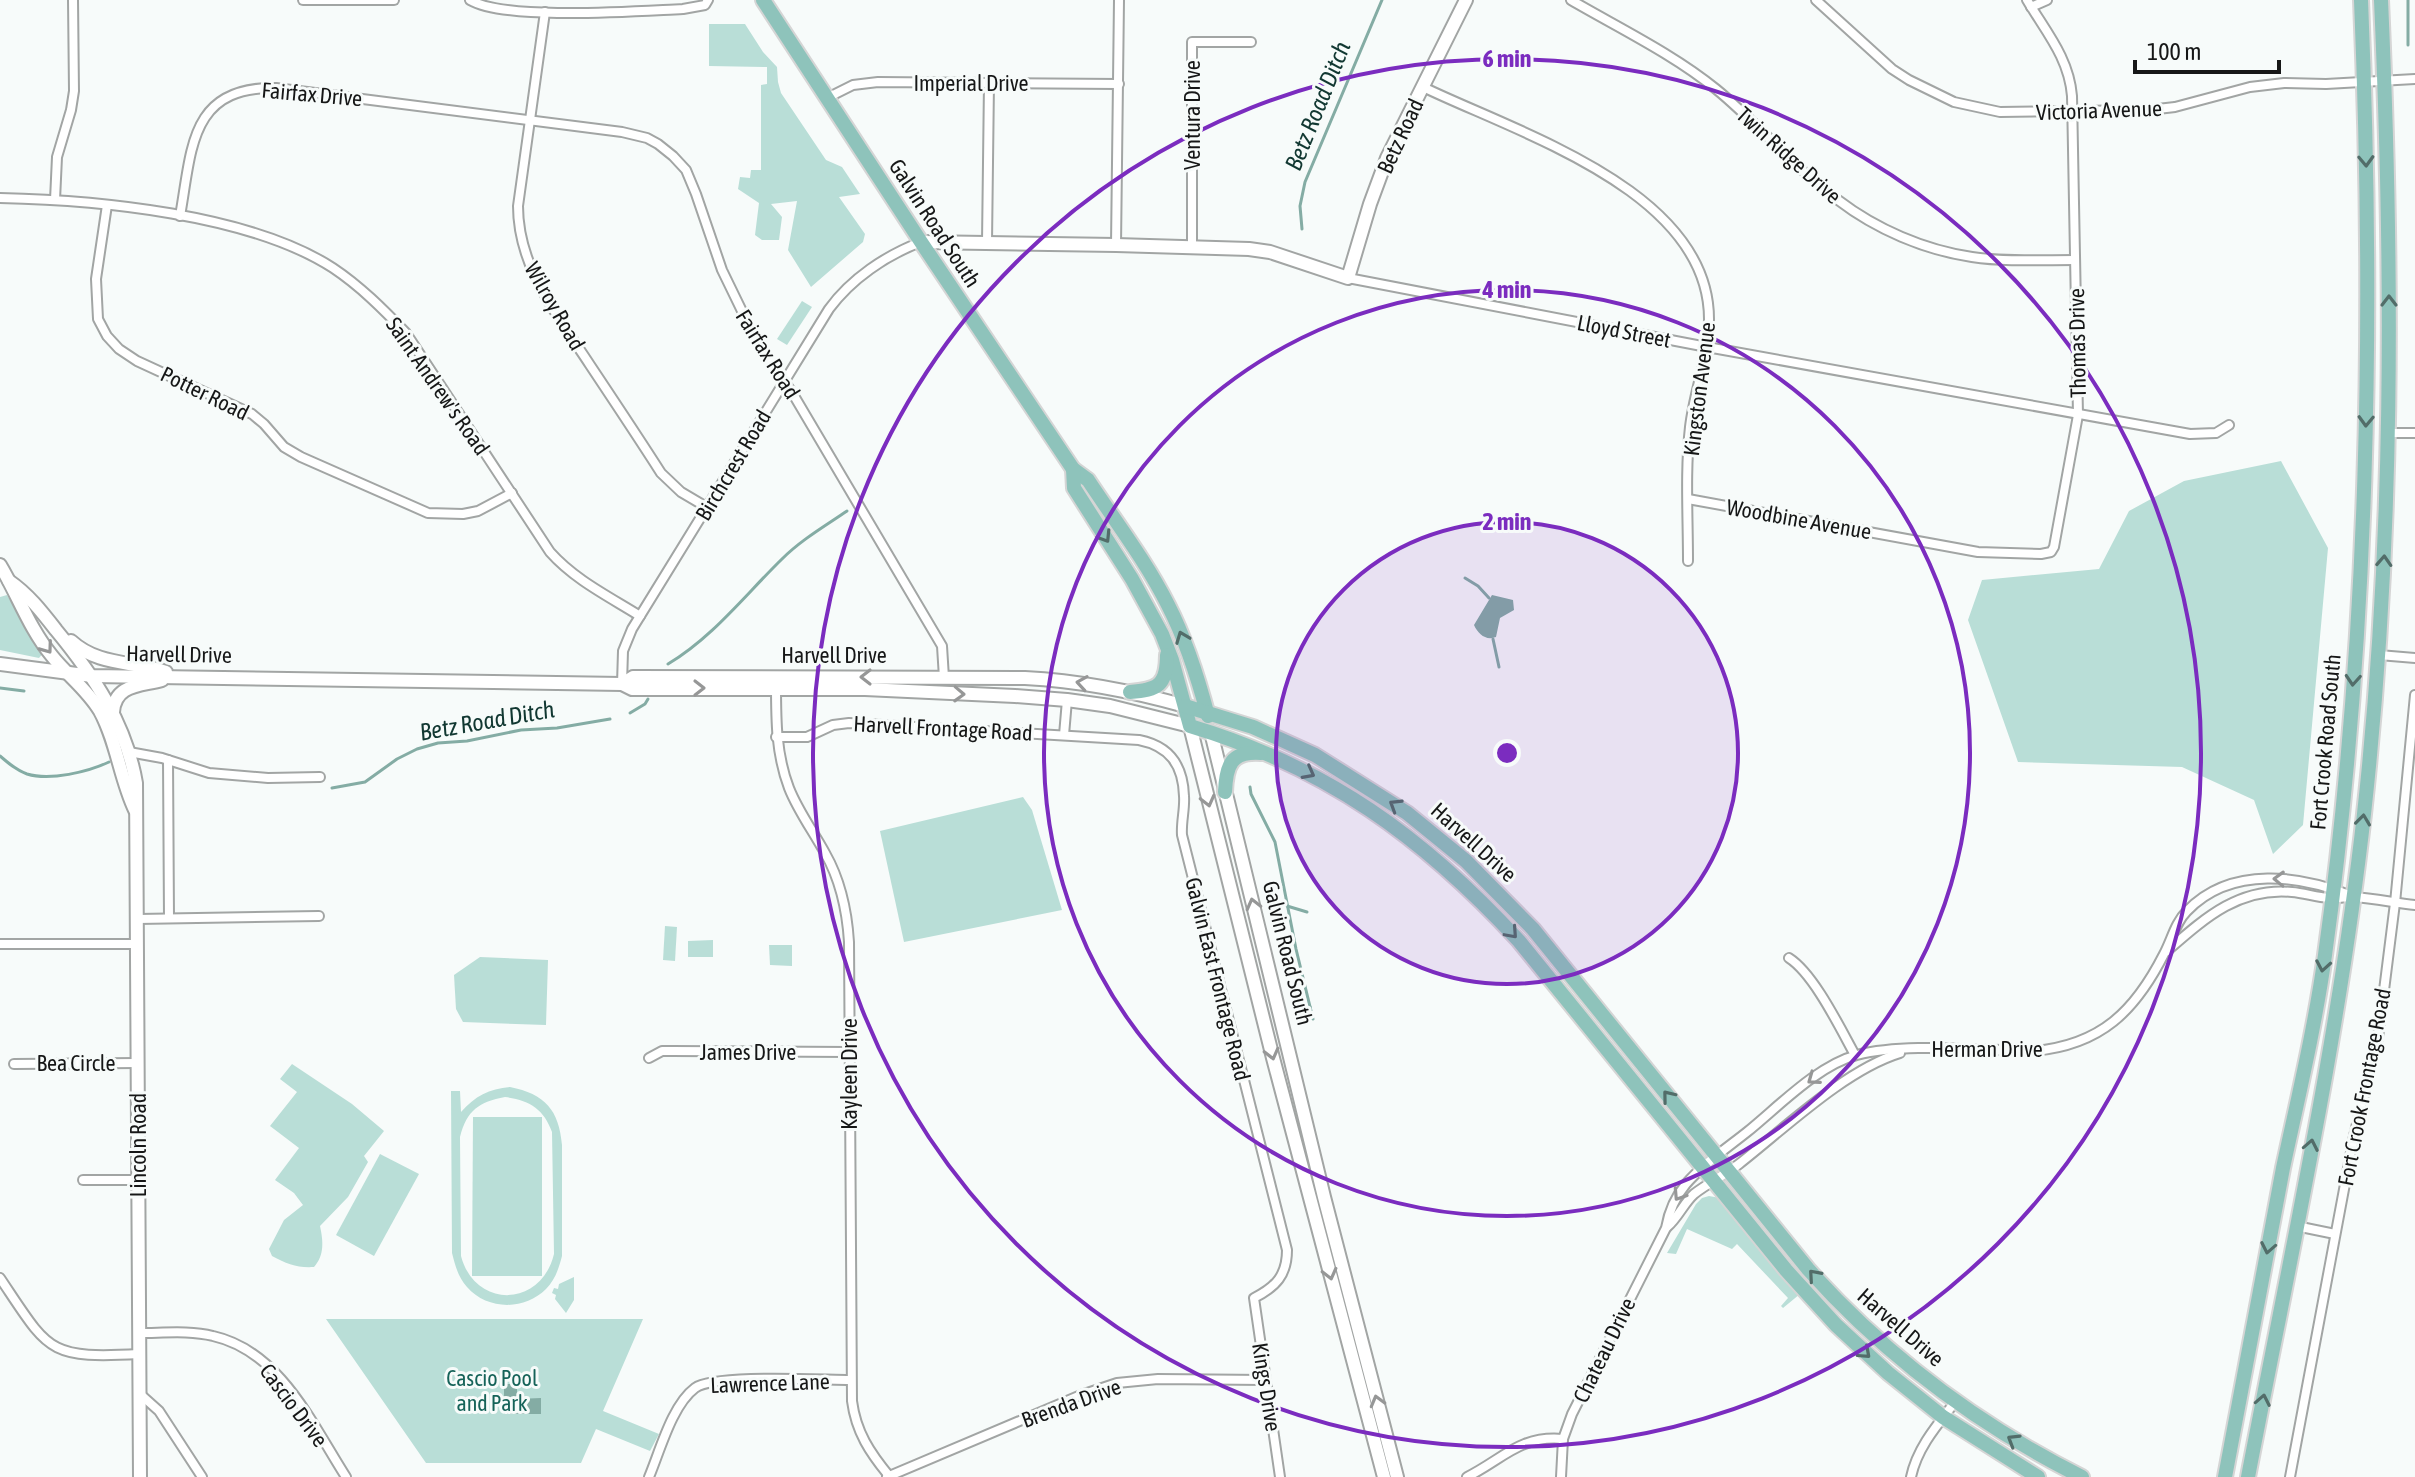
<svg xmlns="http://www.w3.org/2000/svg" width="2415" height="1477" viewBox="0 0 2415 1477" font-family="'Asap Condensed',sans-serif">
<rect width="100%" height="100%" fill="#f7fbfa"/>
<g fill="#b9ded7" fill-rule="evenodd">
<path d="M709,24H745L763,52L777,67L778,82L781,93L826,160L842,167L860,194L839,197L865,234L863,242L811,287L788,250L797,201L771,204L782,217L779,240H762L755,235L759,203L738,189L740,177L750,178L751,170H761V85L767,84V67L709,66Z"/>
<path d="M802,301L812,307L787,345L777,339Z"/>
<path d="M2281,461L2328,548L2303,825L2273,854L2254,800L2182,767L2018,762L1968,620L1982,580L2099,569L2129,511L2184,481Z"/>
<path d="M7,595L44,652L39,658L0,650V597Z"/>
<path d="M1023,797L1032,810L1062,910L904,942L880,831Z"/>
<path d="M665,926L677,927L675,961L663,960Z"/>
<path d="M713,940V957H688V941Z"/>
<path d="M769,945H792V966L770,965Z"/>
<path d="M480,957L548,960L546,1025L463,1022L456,1009L454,975Z"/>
<path d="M292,1064L352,1104L384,1131L364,1156L368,1162L348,1197L320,1226C323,1240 325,1255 314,1267C297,1268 287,1264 272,1256L269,1249L284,1220L303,1205L294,1193L275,1180L299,1148L270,1126L297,1092L280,1079Z"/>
<path d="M510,1087C545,1094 559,1110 562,1145V1256C559,1268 555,1280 546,1289C524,1311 487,1310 467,1287C458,1277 455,1265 452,1253L451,1091H460L461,1112C475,1096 489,1089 510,1087ZM505,1097C529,1100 544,1109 552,1132L554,1254C541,1308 475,1309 461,1256L460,1137C467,1110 479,1102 505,1097Z"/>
<path d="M473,1117H542V1276H472Z"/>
<path d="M380,1154L419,1174L374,1256L336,1235Z"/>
<path d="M1709,1196L1720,1198L1800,1294L1783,1308L1781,1306L1788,1298L1737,1244L1732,1249L1687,1229L1676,1254L1667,1253L1696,1204L1702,1198Z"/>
<path d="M574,1277V1300L566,1313L555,1299L556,1295L552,1293L554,1288L558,1289L559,1284Z"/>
<path d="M326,1319H643L603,1411L659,1434L650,1451L596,1429L581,1463H426Z"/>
</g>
<g fill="#84aca4">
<path d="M1492,595L1513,600L1514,610L1500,618L1496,637C1486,641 1478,634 1474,625Z"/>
<path d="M504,1384H517V1399L541,1398V1414H504Z"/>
</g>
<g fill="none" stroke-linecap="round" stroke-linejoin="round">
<g stroke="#84aca4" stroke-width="3">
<path d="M2408,0V45"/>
<path d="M1302,229L1300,206L1305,182L1382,0"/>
<path d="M1465,578L1478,586L1489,598"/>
<path d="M1493,639L1499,667"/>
<path d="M668,664C713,637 745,595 782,559C801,540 825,526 847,511"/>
<path d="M0,688L24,691"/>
<path d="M630,713L645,704L648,699"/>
<path d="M0,756C8,763 16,770 27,774C50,781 88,772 109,762"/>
<path d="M1250,787L1251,794L1275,842L1296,949L1313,1019"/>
<path d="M332,788L365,782L397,759L417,749L438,743L467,741L521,730L557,728L610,719"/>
<path d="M1287,906L1307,912"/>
<path d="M1306,1019L1310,1007"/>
</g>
<g stroke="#a2a5a4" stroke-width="12">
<g id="street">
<path d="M303,0H394"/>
<path d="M470,0C506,21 637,11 683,9L705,5L708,0"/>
<path d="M1571,0C1619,28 1673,54 1716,89C1759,124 1794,168 1838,200C1876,229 1924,250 1972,257C2005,262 2041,260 2075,260"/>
<path d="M1816,0L1892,69L1909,80L1954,102L2000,112L2149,110L2175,107L2250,87L2284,83L2326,84L2415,79"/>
<path d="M2031,7L2047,0"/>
<path d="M545,12L518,206C518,268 558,316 590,365C614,401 638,437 661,473L681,492L708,508"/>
<path d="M1423,87C1518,133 1709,191 1709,319C1709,356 1694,391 1690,427C1685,471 1688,517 1688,561"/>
<path d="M827,98L853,85L878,82L1119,84"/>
<path d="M0,198C97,200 250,214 333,268C360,286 383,309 406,333L550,552C575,580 608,596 640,616"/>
<path d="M55,200L57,157L71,110L74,91L73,0"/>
<path d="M107,205L96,279L98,319L107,336L119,349L137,361L252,414L264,424L284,447L301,457L428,513L463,514L478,511L512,493"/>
<path d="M180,216C192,150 189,86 276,88L622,132L647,138L658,144L673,156L686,170L696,194L722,270L756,340L793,394L942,646L944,678"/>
<path d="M987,242L989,83"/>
<path d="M1116,245L1119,0"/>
<path d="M1192,247V42H1251"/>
<path d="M1348,278L1707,347L2190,434L2216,433L2229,425"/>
<path d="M2389,433H2415"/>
<path d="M1688,499L1978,552L2041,554L2051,552L2054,547L2078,415L2072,96C2069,58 2046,32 2027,0"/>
<path d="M2379,655L2415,658"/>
<path d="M622,684L623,651L632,629L829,309C851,279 886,255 921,242"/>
<path d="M776,684C776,720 776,754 789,788C798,811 813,831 825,853C841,881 847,910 849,942L852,1401C856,1432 870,1453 890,1477"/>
<path d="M1064,735L1067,700"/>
<path d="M776,737H807L833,725L849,723L1139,740C1169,746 1183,764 1184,796C1185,809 1181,822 1182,835L1287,1250C1287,1275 1276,1287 1254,1298L1280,1477"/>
<path d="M129,752L162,758L209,773L268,778L320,777"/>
<path d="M168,760L169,918"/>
<path d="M138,919L319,916"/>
<path d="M0,944H138"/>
<path d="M2167,951C2205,918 2239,887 2292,892C2304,893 2316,897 2329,898C2337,899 2345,897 2353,897C2374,898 2395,903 2415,905"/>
<path d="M1789,958C1814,974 1840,1028 1855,1055"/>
<path d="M649,1058L662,1051H672L849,1052"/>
<path d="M14,1064L138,1063"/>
<path d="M83,1180H138"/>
<path d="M2296,1226L2335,1234"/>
<path d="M1667,1227C1678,1218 1683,1204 1694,1194C1708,1183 1725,1175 1739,1164C1785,1128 1845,1070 1900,1053"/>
<path d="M0,1278C49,1351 47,1359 139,1354"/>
<path d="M139,1333C163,1333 190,1330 213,1336C280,1351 312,1424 346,1477"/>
<path d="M140,1394L159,1411L202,1477"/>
<path d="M649,1477C660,1451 672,1405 695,1388C714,1374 821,1380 850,1380"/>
<path d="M887,1477L1081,1395L1117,1383L1158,1379L1265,1380"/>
<path d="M1467,1477C1503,1459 1520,1435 1563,1439"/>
<path d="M1561,1477L1563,1439L1572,1414L1666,1228C1669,1211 1675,1197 1686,1184C1703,1164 1727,1148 1747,1132C1778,1107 1818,1065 1857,1055C1907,1042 1981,1051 2034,1051C2101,1045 2135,1011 2164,954C2172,939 2175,923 2187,911C2231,865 2302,875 2354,897"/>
<path d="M1911,1477C1917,1448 1937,1425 1955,1402"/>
<path d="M2290,1477L2354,1136L2378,1038L2395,903L2415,695"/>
</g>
</g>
<g stroke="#a2a5a4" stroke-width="16">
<g id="secondary">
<path d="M921,242L1116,245L1249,249L1270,252L1348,278L1370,204L1387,158L1466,0"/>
<path d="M0,565C18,595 29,628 52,656C67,675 87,689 100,711C117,742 120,779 135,810"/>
<path d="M9,581C28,594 42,612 56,630C94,676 126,724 136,783L140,1477"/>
<path d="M71,641C98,666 133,661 166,672"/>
<path d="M0,664L92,676L622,684L632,689H865L1015,696L1067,700L1110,706L1190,726L1273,1058L1384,1477"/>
<path d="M622,684L633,677L1025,678C1080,681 1132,691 1185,706"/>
<path d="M113,712C115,684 140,686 162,680"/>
<path d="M1211,732L1324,1197L1397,1477"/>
</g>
</g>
<g stroke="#d5d5d5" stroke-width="18">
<g id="primary">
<path d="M763,0L921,242L1073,469L1088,480C1115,521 1146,561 1168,605C1186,640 1198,678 1208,716"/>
<path d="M1073,469L1074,488L1132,579L1162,634L1172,660L1190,726C1327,767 1423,837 1519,941L1786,1270L1836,1325L1888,1373L1943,1417L2038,1477"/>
<path d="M1130,692C1158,690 1167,685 1167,655"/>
<path d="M1185,706L1253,727L1315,755L1407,813L1466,861L1533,929L1808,1269C1886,1356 1978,1425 2082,1477"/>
<path d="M1225,792C1226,765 1231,751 1261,753"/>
<path d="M2225,1477C2244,1374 2263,1271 2283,1168C2298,1098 2315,1027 2325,955C2369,640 2374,318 2361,0"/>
<path d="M2248,1477C2290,1257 2339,1037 2364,814C2394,543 2393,272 2381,0"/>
</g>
</g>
<use href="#street" stroke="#fff" stroke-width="8"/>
<use href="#secondary" stroke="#fff" stroke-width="12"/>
<use href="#primary" stroke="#8ec3bb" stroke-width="14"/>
</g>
<defs><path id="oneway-chevron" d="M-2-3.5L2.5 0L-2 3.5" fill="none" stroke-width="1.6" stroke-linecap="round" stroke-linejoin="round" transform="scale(2)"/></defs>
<g stroke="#526d69">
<use href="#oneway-chevron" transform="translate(2366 161) rotate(88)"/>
<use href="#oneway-chevron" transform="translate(2389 301) rotate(-90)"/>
<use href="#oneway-chevron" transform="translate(2366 421) rotate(92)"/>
<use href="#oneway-chevron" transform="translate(1105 537) rotate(58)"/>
<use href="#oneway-chevron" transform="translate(2384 561) rotate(-87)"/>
<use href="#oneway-chevron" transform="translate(1182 637) rotate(-111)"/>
<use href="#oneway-chevron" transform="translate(2353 680) rotate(94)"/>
<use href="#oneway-chevron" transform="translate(1309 773) rotate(28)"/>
<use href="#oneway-chevron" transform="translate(1395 805) rotate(-148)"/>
<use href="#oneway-chevron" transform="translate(2363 820) rotate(-83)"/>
<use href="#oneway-chevron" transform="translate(1512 933) rotate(48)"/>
<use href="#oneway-chevron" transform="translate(2323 966) rotate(100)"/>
<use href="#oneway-chevron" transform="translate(1668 1096) rotate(-129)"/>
<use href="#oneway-chevron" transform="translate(2311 1145) rotate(-79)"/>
<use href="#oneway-chevron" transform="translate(2268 1248) rotate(101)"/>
<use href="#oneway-chevron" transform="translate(1814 1275) rotate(-131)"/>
<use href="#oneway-chevron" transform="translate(1865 1353) rotate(42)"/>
<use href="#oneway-chevron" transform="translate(2263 1400) rotate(-79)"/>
<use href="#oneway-chevron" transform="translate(2013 1440) rotate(-149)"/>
</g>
<g stroke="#969797">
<use href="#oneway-chevron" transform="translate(47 648) rotate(54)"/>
<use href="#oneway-chevron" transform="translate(866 677) rotate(-180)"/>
<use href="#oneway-chevron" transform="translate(1082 683) rotate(-171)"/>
<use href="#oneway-chevron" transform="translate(699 688)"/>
<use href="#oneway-chevron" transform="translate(959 694) rotate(2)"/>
<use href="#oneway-chevron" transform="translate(1208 801) rotate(76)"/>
<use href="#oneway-chevron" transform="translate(2279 879) rotate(-178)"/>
<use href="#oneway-chevron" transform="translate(1253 904) rotate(-104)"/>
<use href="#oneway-chevron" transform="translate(1272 1054) rotate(76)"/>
<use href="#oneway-chevron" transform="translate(1813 1079) rotate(144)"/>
<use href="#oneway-chevron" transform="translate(1679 1195) rotate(123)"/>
<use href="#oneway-chevron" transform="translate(1330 1274) rotate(76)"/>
<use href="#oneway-chevron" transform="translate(1377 1401) rotate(-105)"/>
</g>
<circle cx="1507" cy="753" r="231" fill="#7b2cbf" fill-opacity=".12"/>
<g fill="none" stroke="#7b2cbf" stroke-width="4">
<circle cx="1507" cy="753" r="231"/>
<circle cx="1507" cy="753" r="463"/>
<circle cx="1507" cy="753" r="694"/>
</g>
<g text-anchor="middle" stroke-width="6" stroke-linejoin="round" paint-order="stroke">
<g font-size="22" fill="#161717" stroke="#f7fbfa">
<text x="971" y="91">Imperial Drive</text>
<text transform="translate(312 94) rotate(5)" y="8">Fairfax Drive</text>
<text transform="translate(2099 110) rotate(-2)" y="8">Victoria Avenue</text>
<text transform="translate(1192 115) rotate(-90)" y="8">Ventura Drive</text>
<text transform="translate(1400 136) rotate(-65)" y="8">Betz Road</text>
<text transform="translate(1789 155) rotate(42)" y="8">Twin Ridge Drive</text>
<text transform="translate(935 223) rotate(57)" y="8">Galvin Road South</text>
<text transform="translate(555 306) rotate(60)" y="8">Wilroy Road</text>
<text transform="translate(1624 331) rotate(11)" y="8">Lloyd Street</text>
<text transform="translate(2077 343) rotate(-91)" y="8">Thomas Drive</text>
<text transform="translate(768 354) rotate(58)" y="8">Fairfax Road</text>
<text transform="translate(438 386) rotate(55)" y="8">Saint Andrew's Road</text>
<text transform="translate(1699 389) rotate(-83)" y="8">Kingston Avenue</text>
<text transform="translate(205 393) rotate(26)" y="8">Potter Road</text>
<text transform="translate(733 465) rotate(-59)" y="8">Birchcrest Road</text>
<text transform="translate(1799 519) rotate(10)" y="8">Woodbine Avenue</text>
<text transform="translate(179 654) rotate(1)" y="8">Harvell Drive</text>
<text x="834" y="663">Harvell Drive</text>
<text transform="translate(943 728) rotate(3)" y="8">Harvell Frontage Road</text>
<text transform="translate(2325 742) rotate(-85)" y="8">Fort Crook Road South</text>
<text transform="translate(1474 842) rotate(42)" y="8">Harvell Drive</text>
<text transform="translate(1288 953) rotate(76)" y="8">Galvin Road South</text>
<text transform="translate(1218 979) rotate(76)" y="8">Galvin East Frontage Road</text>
<text x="1987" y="1057">Herman Drive</text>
<text x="748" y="1060">James Drive</text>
<text x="76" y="1071">Bea Circle</text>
<text transform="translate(849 1074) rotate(-90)" y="8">Kayleen Drive</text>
<text transform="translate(2364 1087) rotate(-79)" y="8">Fort Crook Frontage Road</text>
<text transform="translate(138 1145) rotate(-90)" y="8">Lincoln Road</text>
<text transform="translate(1901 1327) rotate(41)" y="8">Harvell Drive</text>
<text transform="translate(1604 1350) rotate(-64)" y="8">Chateau Drive</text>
<text transform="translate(770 1383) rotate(-2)" y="8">Lawrence Lane</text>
<text transform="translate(1267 1387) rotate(81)" y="8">Kings Drive</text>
<text transform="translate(1071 1403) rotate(-20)" y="8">Brenda Drive</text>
<text transform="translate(294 1405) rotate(53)" y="8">Cascio Drive</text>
</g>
<g font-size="22" fill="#166359" stroke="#f7fbfa">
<text x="492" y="1386">Cascio Pool<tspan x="492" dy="25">and Park</tspan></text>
</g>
<g font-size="24" font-style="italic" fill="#123832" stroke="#f7fbfa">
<text transform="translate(1318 106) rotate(-68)" y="8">Betz Road Ditch</text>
<text transform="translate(487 721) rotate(-10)" y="8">Betz Road Ditch</text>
</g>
</g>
<circle cx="1507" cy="753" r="12" fill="#7b2cbf" stroke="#f7fbfa" stroke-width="4"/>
<g font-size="24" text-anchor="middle" font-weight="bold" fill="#7b2cbf" stroke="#f7fbfa" stroke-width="6" stroke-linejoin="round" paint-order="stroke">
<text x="1507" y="67">6 min</text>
<text x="1507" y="298">4 min</text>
<text x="1507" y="530">2 min</text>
</g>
<path d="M2135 60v12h144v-12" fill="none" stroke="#161717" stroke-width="4"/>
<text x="2147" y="60" font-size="24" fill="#161717" stroke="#f7fbfa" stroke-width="6" paint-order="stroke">100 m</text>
</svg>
